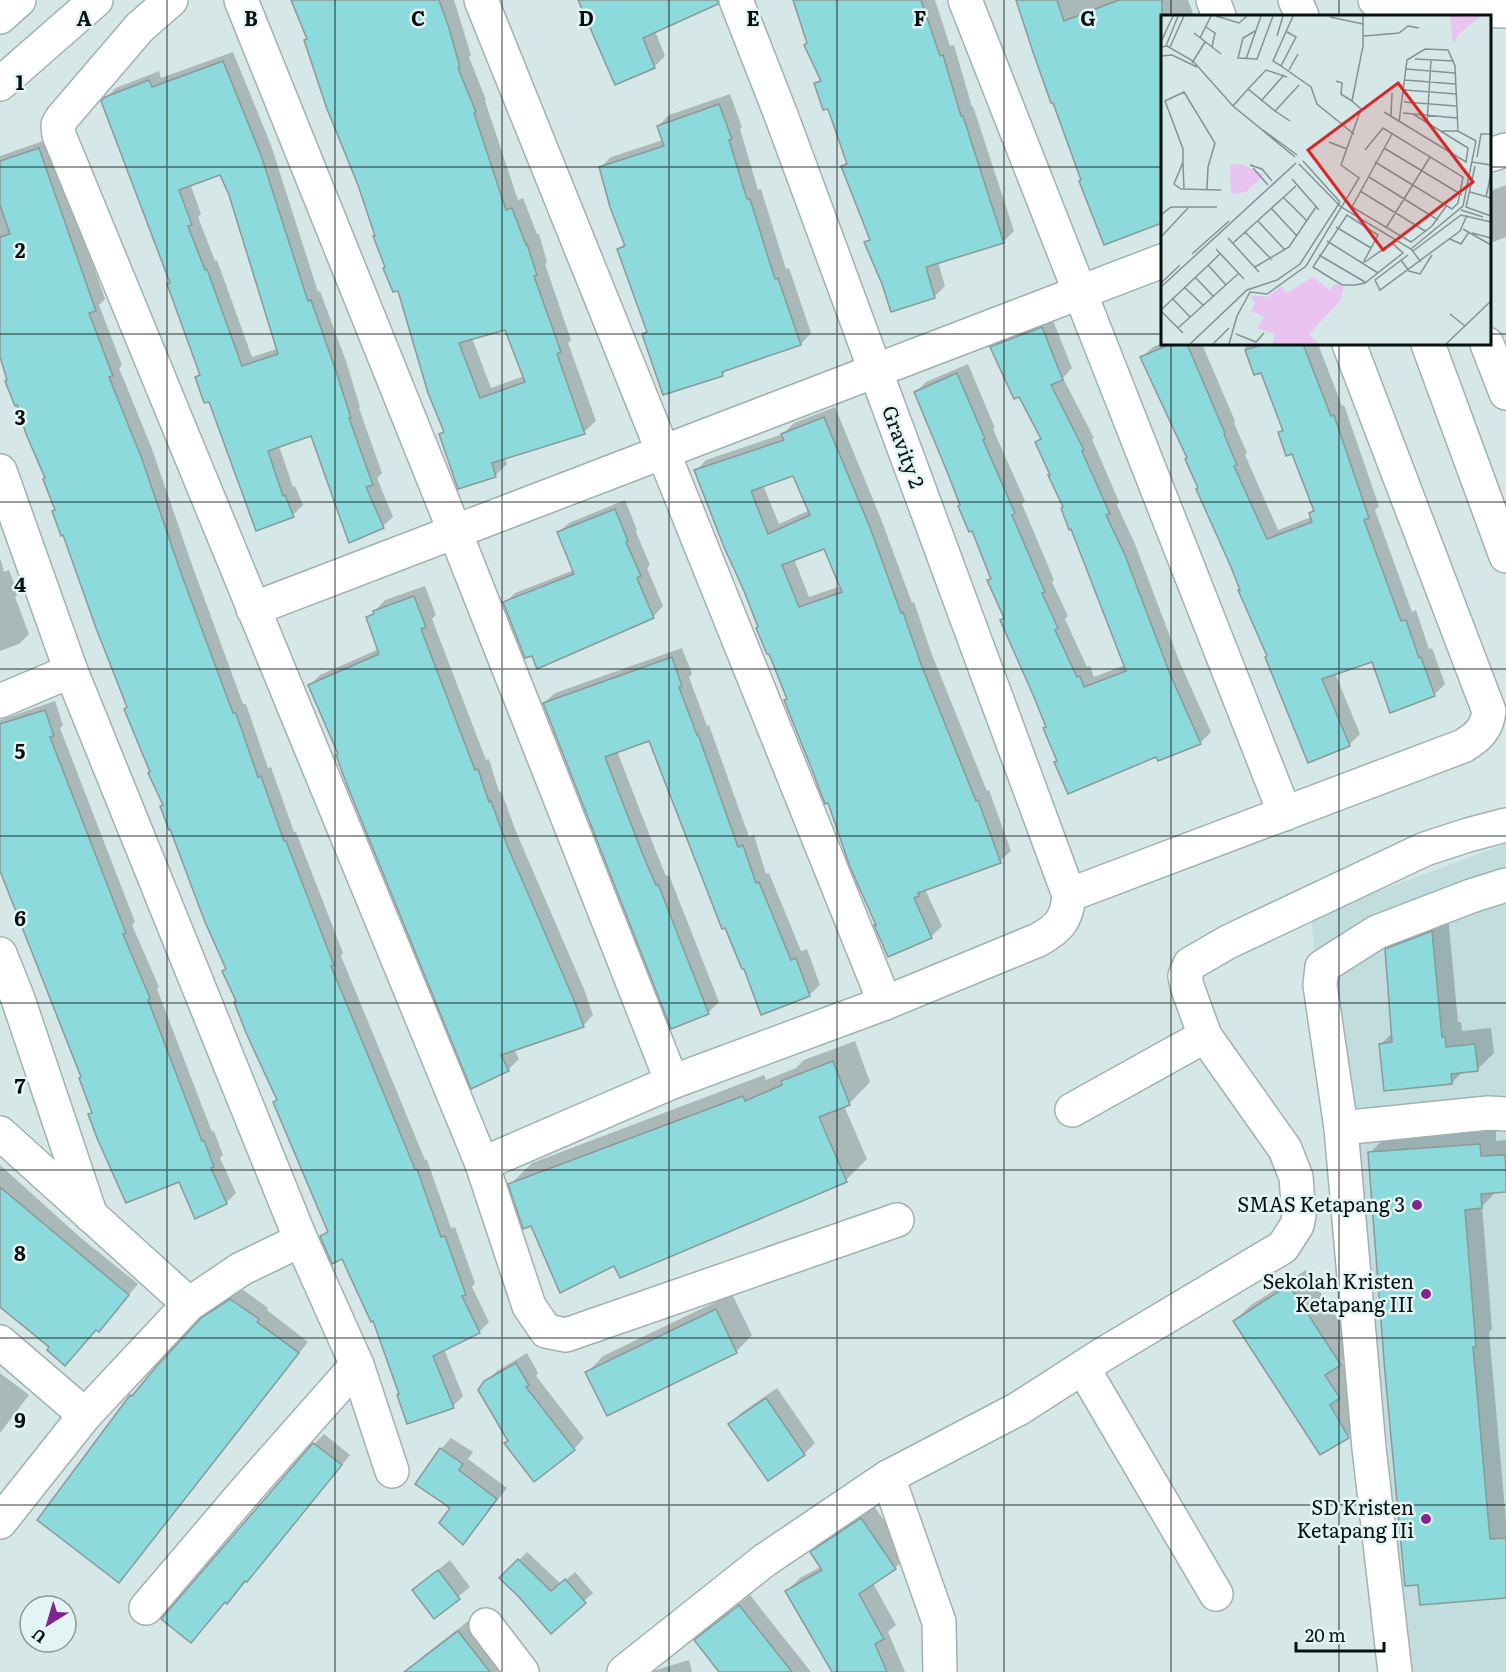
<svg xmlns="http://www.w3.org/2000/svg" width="1506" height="1672" viewBox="0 0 1506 1672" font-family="Literata,serif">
<rect width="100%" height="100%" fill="#d6e7e7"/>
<path fill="#c2dddd" d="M1506,844V1672H1382L1311,916Z"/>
<g fill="#0003" fill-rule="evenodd">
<path d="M293,0H454L471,55L469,57L486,100L485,101L518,200L523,198L537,234H539L547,262L545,264L571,340L568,343L596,421L584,432L504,458L507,464L495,476L440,435L445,430L399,289L387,266L359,184L305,41L308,38ZM506,328L524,376L491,388L472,338Z"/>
<path d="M630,0H700L655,31L665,56L655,66L616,83Z"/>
<path d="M794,0H935L950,46L954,45L972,107L973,106L1014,231L1003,242L938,262L945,286L934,297L883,284L866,243L871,238L843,166L847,162L829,107L816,84L821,79Z"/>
<path d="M1017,0H1188L1194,16H1162V207L1148,213L1082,180Z"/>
<path d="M233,52L271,145L318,292L320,291L346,361L360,407L359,408L382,473L377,478L393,517L383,526L349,541L312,434L279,446L293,487L295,486L303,505L293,515L210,400L197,377L201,373L168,284L171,282L103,101L116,88L159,71L161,78ZM220,173L230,195L277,349L252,357L217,260L215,261L198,217L201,214L191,186Z"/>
<path d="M730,94L742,127L740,129L758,190L761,189L786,269L789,268L811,333L801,344L729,368L722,375L644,334L648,330L619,249L625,243L601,167L611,157L663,140L658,126L669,115Z"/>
<path d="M49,139L105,299L99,305L122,365L119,368L152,449L191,562L243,704H246L268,768L271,767L294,832H296L343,953L341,956L425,1160H427L451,1228L455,1227L475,1283L472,1287L489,1322L479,1332L444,1349L463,1396L453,1406L401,1393L374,1319L342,1257L322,1237L329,1229L275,1102L278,1099L237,1001L228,968L161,807L164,804L54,511L56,509L46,478L8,380L0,353V156Z"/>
<path d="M1506,185V237L1493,242L1490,233V191Z"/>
<path d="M1052,318L1072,368L1063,378L1094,438L1092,439L1119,502L1117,505L1135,544L1180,663L1211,732L1201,742L1159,759L1157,755L1058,760L1047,726L1001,620L1005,617L992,578L916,392L926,382L968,364L995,428L993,429L1025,501L1022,504L1054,580L1052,582L1068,616L1065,619L1087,667L1090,666L1094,677L1125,665L1051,474L1036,443L1042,437L991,347L1002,337Z"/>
<path d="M1162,343L1202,344L1235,421L1234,423L1247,453L1245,455L1278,530L1311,517L1310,513L1315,508L1292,452L1280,433L1284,429L1262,371L1255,373L1244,344H1318L1342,406L1344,405L1379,506L1375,510L1412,612L1416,610L1429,649L1432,648L1445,684L1434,695L1373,660L1335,673L1360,734L1349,745L1269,656L1189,457L1142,357L1153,347Z"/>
<path d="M835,407L881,519L912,603L914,602L931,652L987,791L989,790L1011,851L1000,861L925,889L942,926L931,937L877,924L696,471L706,460L783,434L794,423ZM794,474L810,510L779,524L763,485ZM825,547L841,586L809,597L794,559Z"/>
<path d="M625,500L637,530L636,532L650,565L647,568L663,606L653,617L505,603L515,593L574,570L558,533L569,523Z"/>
<path d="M0,558L4,572L9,570L18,594L15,597L29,634L19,644L0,651Z"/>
<path d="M425,586L436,615L432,619L486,760L489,759L499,792L501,791L517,834L584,989L593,1015L583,1026L514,1049L519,1059L508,1070L339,753L310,685L320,675L379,649L368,618L385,600Z"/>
<path d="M682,648L692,674L689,677L707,726L709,725L749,837L754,835L766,874L769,873L801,951L807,949L820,985L809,995L745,967L726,926L650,739L617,751L655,849L666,876L669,875L719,1002L708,1013L544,703L555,693Z"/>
<path d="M55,701L63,725L60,728L135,922L132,925L159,987L157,989L212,1132L214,1131L223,1155L220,1158L236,1193L226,1203L180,1180L89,1115L93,1111L83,1077L0,868V720Z"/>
<path d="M1448,916L1458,1022H1461L1462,1031L1491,1028L1494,1053L1477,1070L1463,1071L1452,1083L1381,1044L1393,1032L1387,949L1404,933Z"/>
<path d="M855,1041L870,1082L849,1104L844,1106L867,1159L846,1180L614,1264L532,1224L510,1185L532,1163L764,1075L766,1080L796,1068L804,1060Z"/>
<path d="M1496,1129V1141L1506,1140V1190L1497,1191L1482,1206L1492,1329L1489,1332L1506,1521V1596L1370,1153L1386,1136Z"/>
<path d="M0,1165L81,1238L138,1284L99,1330L97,1328L51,1347L0,1303Z"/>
<path d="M1306,1270L1356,1347L1342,1361L1355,1381L1347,1390L1364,1420L1348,1437L1235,1321L1251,1305Z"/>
<path d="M242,1289L268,1308L267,1310L308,1342L129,1570L118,1581L131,1396L214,1308Z"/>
<path d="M732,1294L752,1335L736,1352L587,1373L603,1356Z"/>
<path d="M527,1353L538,1373L536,1376L584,1438L574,1449L509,1440L485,1382L497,1371Z"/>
<path d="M0,1373L29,1395L0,1433Z"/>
<path d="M777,1388L815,1443L804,1454L769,1479L730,1424L741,1413Z"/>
<path d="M324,1434L350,1455L256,1571L227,1602L226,1600L191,1641L314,1444Z"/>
<path d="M451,1438L473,1452L468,1459L507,1488L473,1532L463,1543L452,1507L441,1449Z"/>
<path d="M874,1506L908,1555L895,1568L873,1583L896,1625L888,1632L905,1672H834L787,1591L800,1578L822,1566L812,1552L825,1539Z"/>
<path d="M527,1552L561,1584L575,1572L593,1593L551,1631L519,1595L501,1578Z"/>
<path d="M450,1560L470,1587L434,1617L414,1590Z"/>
<path d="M750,1595L811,1672H721L696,1640Z"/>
<path d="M471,1619L522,1672H413L410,1669L423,1656Z"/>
<path d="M689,1660L692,1672H653L656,1670Z"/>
</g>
<g fill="#8cdadb" stroke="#8a9999" stroke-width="1.5" fill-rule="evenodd">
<path d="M291,0H439L449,28L460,67L458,68L476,112L474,113L506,210L512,208L526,245L527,244L537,275L534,276L561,352L557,354L585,434L492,463L496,477L458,489L439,434L444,432L428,393L398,291L393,292L383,268L385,267L373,236H375L358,185L327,109L304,40L307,39ZM505,330L525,382L480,398L459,343Z"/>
<path d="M578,0H718V4L643,38L655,68L615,85Z"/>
<path d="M793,0H921L940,56L943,55L961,116H963L1004,243L926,267L935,298L891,312L882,284L864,242L870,240L841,166L847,164L828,109L823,110L814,83L821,81L804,45L807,43Z"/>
<path d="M1016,0H1057L1064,21L1119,0H1162V223L1104,245L1079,181L1081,180L1053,103H1051L1034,55Z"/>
<path d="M223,61L261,155L308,301L311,300L336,371L351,418H349L373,485L366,487L384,528L349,543L311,436L268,451L283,496L285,495L294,517L256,531L209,402L204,403L195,377L200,375L167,284L170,283L101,101L105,97L149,80L152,87ZM220,175L229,195L278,354L242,366L207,269L205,270L188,226L192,225L179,190Z"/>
<path d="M719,104L732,139L729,140L747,199H750L775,279L778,278L801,345L722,372L723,376L663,395L642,334L647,332L617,249L625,246L610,207L599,167L664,146L657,126Z"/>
<path d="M39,148L96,311L89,313L113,376L109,377L142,459L181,573L233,713H236L258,777L261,776L284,841H286L334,965L331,966L415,1169H417L441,1237L445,1236L466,1295L462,1296L480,1333L433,1356L454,1408L407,1424L397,1395L399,1394L373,1321L371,1322L342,1259L332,1264L320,1236L328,1232L273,1102L277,1100L247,1035L234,1002L236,1001L222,971L226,969L205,922L170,829L169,830L160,806L163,805L148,773L150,772L124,709L127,707L96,628L63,535L61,536L52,511L55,510L43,479L45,478L26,434L17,405L15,406L5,381L7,380L0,357V237L10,234L0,205V161Z"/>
<path d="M1042,327L1063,380L1051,385L1084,450L1082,451L1110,514L1106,515L1125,555L1170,674L1201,744L1158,761L1156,757L1068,794L1054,762L1057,761L1043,728L1046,727L1034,697L1000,620L1004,618L987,580L991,579L972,531L969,532L958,506L960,505L946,469L914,392L957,373L985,439L983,440L1015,513L1012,515L1045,592L1042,593L1058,628L1055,630L1077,677L1080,676L1084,687L1126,671L1071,529L1069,530L1061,508L1063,507L1048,475H1050L1035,442L1041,439L1019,397L1014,399L990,347Z"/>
<path d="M1171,344H1187L1225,433L1224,434L1237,465L1234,466L1267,539L1312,522L1309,513L1314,511L1292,454L1286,456L1278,432L1283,431L1261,373L1254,375L1245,350L1264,344H1303L1331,416L1334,415L1369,518L1364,520L1401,621L1406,620L1419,658L1421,657L1435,696L1390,713L1372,662L1322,679L1350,746L1308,763L1265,657L1267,656L1238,590H1240L1231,567L1196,489L1198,488L1185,459L1187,458L1140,357Z"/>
<path d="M824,417L871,530L901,613L903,612L921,664L976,801L978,800L1001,863L918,893L919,896L914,898L932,938L888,957L874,925H876L850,867L828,803L825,804L811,767L784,700L787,699L769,654H767L756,628L758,627L744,591L724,547L694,470L784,440L781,434ZM793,476L810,515L768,534L751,491ZM824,549L842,592L799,607L782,565Z"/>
<path d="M615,509L628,541L626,542L641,576L637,578L654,618L537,669L532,656L525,658L503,602L574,574L557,532Z"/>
<path d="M414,596L426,627L421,629L475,770L478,769L489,802L491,801L507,845L574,1000L584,1027L501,1055L509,1071L471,1089L347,785L336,755L338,754L308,685L379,654L366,617L374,614L373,611Z"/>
<path d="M672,657L682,686L679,687L697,735L698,734L738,847L743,845L756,883L759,882L791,960L796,958L810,996L761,1015L744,969H742L725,928L722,929L649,741L605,757L645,860L656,885L658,884L709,1014L671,1029L543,703Z"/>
<path d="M45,710L54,736L50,737L126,933L123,934L150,998L148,1000L202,1141L204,1140L214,1167L211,1168L227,1204L195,1219L179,1182L126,1203L97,1138L88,1114L92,1113L79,1078L81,1077L0,871V724Z"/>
<path d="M1432,931L1442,1037H1445L1446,1047L1475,1044L1478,1071L1451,1074L1452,1084L1384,1091L1379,1044L1392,1042L1385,949Z"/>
<path d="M833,1061L850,1105L819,1117L847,1182L620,1278L614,1266L560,1293L531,1226L523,1229L508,1184L743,1096L745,1101L782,1085L781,1081Z"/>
<path d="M1480,1144L1481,1156L1505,1155L1506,1174V1192L1481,1194L1482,1208L1465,1210L1476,1347H1473L1490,1539L1506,1538V1598L1420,1605L1418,1585L1405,1586L1385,1373L1368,1152Z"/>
<path d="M0,1187L129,1295L99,1332L96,1330L65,1366L47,1350L49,1347L0,1307Z"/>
<path d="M1289,1285L1341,1365L1325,1375L1340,1398L1330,1405L1349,1438L1320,1455L1233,1321Z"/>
<path d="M230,1299L259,1319L257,1322L299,1353L119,1583L37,1520L130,1395L132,1396L155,1368L201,1318Z"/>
<path d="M716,1309L737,1353L607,1416L585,1372Z"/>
<path d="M516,1363L529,1385L526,1387L575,1450L534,1482L504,1443L508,1441L478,1390L484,1381Z"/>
<path d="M766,1398L805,1455L768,1481L728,1424Z"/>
<path d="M313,1443L342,1465L247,1582L245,1581L227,1604L225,1602L191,1643L161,1619Z"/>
<path d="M440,1448L463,1464L459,1470L497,1499L463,1545L439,1523L450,1508L415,1484Z"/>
<path d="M861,1518L896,1569L859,1594L884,1639L875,1644L887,1672H832L785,1591L822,1570L810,1552Z"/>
<path d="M518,1559L551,1591L565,1579L586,1603L551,1634L518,1596L499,1578Z"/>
<path d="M438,1570L460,1599L434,1619L412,1590Z"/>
<path d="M739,1605L792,1672H719L694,1640Z"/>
<path d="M458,1631L490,1672H404Z"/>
</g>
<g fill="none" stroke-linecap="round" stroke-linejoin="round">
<g stroke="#a1b1b1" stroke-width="36">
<g id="minor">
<path d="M171,0L140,27L62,118L58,125L59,135L482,1164L529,1306L546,1331L566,1335L897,1220"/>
<path d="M241,0L455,532L672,1082"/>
<path d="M481,0L885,1003"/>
<path d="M736,0L781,115L1069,895"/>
<path d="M965,0L1285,814"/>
<path d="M1213,0L1219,16"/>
<path d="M1295,0L1302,16"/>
<path d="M1375,0L1420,8L1506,11"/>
<path d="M0,17L19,0"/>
<path d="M0,84L96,0"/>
<path d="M1490,155L1506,150"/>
<path d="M1428,344L1506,556"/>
<path d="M1487,344L1506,393"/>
<path d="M0,471L71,671L301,1240L357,1365L392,1471"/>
<path d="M253,609L1162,261"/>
<path d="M0,701L71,671"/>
<path d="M0,954L18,999L91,1216"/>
<path d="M1072,1110L1205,1036"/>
<path d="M1341,1128L1488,1113L1506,1114"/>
<path d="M0,1133L189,1304"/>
<path d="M482,1164L672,1082L885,1003L1038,940C1060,928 1067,919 1069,895L1463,746C1478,737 1487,729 1489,711L1349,344"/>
<path d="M0,1342L85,1415"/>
<path d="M1083,1368L1216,1594"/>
<path d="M888,1477L939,1622L940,1672"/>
<path d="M0,1522L85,1415L189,1304L241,1269L301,1240"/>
<path d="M146,1608L249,1487L357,1365"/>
<path d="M486,1625L522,1672"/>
<path d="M624,1672L765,1560L888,1477L1018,1409L1102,1355L1283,1247L1297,1225L1299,1216L1296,1177L1285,1149L1205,1036L1187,986L1185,976L1190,964L1228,942L1425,849L1468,835L1506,825"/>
<path d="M1395,1672L1369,1448L1341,1128L1320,985L1322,967L1377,932L1471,896L1506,885"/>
</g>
</g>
<use href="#minor" stroke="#fff" stroke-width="33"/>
</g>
<path fill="none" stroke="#0a1010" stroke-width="1.5" stroke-opacity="0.55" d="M167,0V1672M335,0V1672M502,0V1672M669,0V1672M837,0V1672M1004,0V1672M1171,0V16M1339,0V16M0,167H1162M1490,167H1506M0,334H1162M1490,334H1506M1171,344V1672M1339,344V1672M0,502H1506M0,669H1506M0,836H1506M0,1003H1506M0,1170H1506M0,1338H1506M0,1505H1506"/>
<g fill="#802591" stroke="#e3f4f4" stroke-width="2">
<circle cx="1417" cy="1205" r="6"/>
<circle cx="1426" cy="1294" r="6"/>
<circle cx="1426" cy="1519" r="6"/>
</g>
<g text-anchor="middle" stroke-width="5" stroke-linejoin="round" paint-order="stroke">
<g font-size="20" fill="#0a1010" stroke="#e3f4f4">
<text transform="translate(903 447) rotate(70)" y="7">Gravity 2</text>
</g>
<g font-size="20" fill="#0a1010" stroke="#e3f4f4" text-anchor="end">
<text x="1405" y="1212">SMAS Ketapang 3</text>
<text x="1414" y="1289">Sekolah Kristen<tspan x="1414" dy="23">Ketapang III</tspan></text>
<text x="1414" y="1515">SD Kristen<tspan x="1414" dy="23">Ketapang IIi</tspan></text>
</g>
</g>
<g transform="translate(1161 15)">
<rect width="330" height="330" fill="#d6e7e7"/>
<path d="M289,1H320L298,19L292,29ZM80,149L103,160L85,177L70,179L69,150ZM152,262L168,275L175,269L183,272L179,286L148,319L158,329H112L114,319L96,313L103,302L90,296L94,289L89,280L106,282L120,271L126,278Z" fill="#e9c4f0"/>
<path fill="none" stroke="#849191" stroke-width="1.5" d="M55,1L78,8L86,1M169,2L202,9M45,12L54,18L51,32M94,16L82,23L77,43L96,44L112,1M126,17L135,22L120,51L112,46L132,1M33,18L60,39M116,21L122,1M203,21L238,18L247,11L258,13M39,23L50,1M0,27L12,1M5,31L17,1M0,32L6,31L32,46L72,91L134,142M9,32L23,1M0,41L11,40L36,52M85,44L100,1M254,44L293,46M31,48L44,27M120,51L150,72L156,89L193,119M245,54L294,58M128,55L137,39M244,65L294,69M175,66L181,68L180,79L191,86M87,74L105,55L126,62M244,75L295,79M100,86L123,60M243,87L295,91M72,91L87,74L114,96L138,70M114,96L129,106M223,97L305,147L307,133L252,99M242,98L296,103M230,101L231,78M238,107L246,45L264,34L287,35L294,51L297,116M266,108L270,45M102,115L136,140M231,119L191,192L250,227L271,211L286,190M168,127L186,134M223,133L301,180M204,135L222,113L302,162L297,188L291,194L214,147M316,142L320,119H330M142,146L179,187M311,147L330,150M22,148L23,174M138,149L180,192L250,234L260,247M93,151L89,150L101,154L111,166M314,151L305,192L330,201M92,153L107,170M208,162L277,205M131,164L158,195M46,174L47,152L54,128L23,77L4,86L22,134V147L13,169L20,174L60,175M199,176L264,216M309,177L330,183M122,182L146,206M325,182L330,159M110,193L136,221M300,195L322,202M97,206L124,235M175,212L210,233M225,213L269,142M302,214L330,230M84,217L111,245M0,218L1,199L10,192H56M311,218L330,223M0,222L27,193M67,223L98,257M289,224L300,229L308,217M166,226L217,258M72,228L135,171M55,234L83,264M250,234L302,191L315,126L297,116H280M252,236L300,200L330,207M31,239L68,206M158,240L204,267M247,240L214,265L219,275L299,216L306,200M240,245L248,256L259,259L271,240M202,248L217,220L186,200L152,252L181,270H194L204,268L242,238L231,228L204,247M47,250L65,270M94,252L128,232L155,192M34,262L52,281M0,268L19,250M0,272L135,148M23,272L42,290M11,283L29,302M0,295L59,239M0,296L22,318M289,299L304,311M17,313L77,259M75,319L95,327L103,318M29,329L86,275L116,265L139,249L179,187M52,329L68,313M68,329L76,301L89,277L106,279L145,251L198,163L180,150L200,94L191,86L202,31V1M285,329L330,286"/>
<path fill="#d62828" fill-opacity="0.15" stroke="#d62828" stroke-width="3" d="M237,68L312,167L222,235L147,135Z"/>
<rect width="330" height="330" fill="none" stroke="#0a1010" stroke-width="3"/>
</g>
<g font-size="20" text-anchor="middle" font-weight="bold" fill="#0a1010" stroke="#e3f4f4" stroke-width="5" stroke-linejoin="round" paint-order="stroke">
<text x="84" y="26">A</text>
<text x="251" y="26">B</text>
<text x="418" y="26">C</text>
<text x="586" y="26">D</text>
<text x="753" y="26">E</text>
<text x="920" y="26">F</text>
<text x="1088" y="26">G</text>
<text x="20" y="90">1</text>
<text x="20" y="258">2</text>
<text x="20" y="425">3</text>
<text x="20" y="592">4</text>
<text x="20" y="759">5</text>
<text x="20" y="926">6</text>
<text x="20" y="1094">7</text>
<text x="20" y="1261">8</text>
<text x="20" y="1428">9</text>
</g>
<g transform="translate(48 1624) rotate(217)"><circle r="28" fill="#e3f4f4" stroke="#8c9999" stroke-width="1.5"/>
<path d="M0-4.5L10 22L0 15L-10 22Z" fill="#802591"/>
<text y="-9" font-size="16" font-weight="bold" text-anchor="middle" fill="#0a1010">U</text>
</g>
<path d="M1296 1642v9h88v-9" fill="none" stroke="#0a1010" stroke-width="3"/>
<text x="1305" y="1642" font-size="18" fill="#0a1010" stroke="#e3f4f4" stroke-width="4.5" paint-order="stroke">20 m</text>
</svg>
